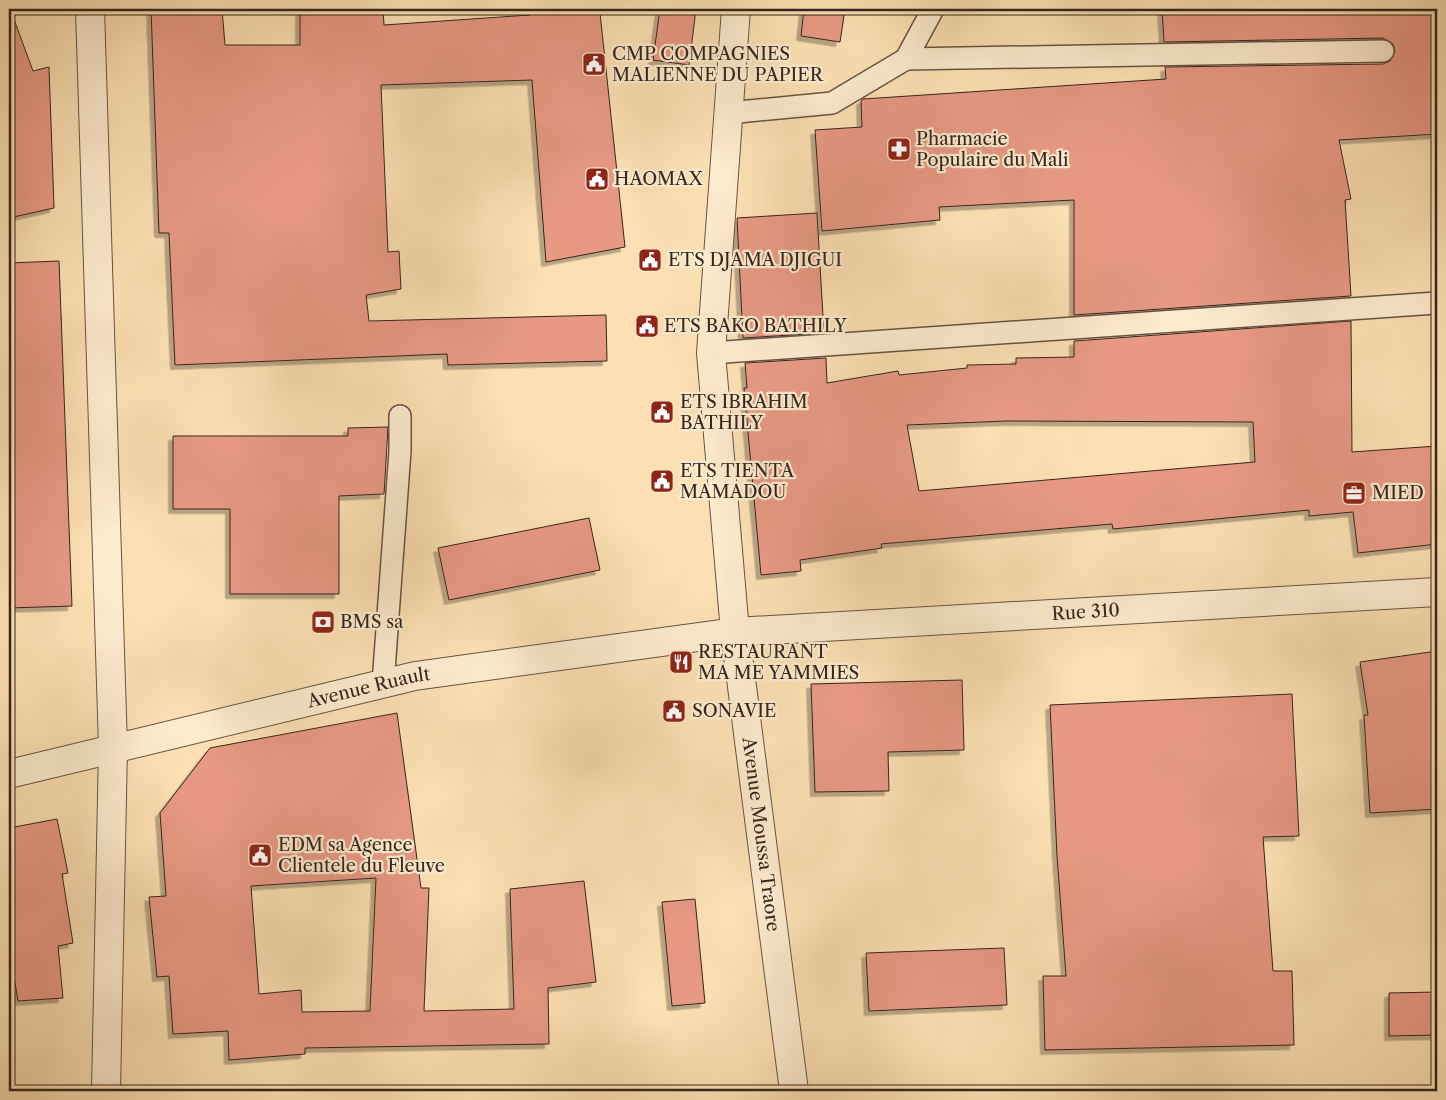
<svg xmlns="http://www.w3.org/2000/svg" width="1446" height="1100" viewBox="0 0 1446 1100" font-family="'Libre Caslon Text',serif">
<defs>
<filter id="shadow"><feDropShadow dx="-4.5" dy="4.5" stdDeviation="0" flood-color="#0004"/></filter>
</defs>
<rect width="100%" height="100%" fill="#fce0b3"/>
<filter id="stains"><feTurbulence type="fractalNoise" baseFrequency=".004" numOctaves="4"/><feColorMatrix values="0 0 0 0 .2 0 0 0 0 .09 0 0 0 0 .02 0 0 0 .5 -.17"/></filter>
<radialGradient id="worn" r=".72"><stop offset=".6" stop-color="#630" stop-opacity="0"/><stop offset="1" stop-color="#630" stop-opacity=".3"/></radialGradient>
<g fill="#e89984" stroke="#35251d" fill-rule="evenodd" filter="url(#shadow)">
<path d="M151,9H222L225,45H300V9H383L384,25L530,15L529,9H576V12L600,13L625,247L546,262L532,80L381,85L388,252L399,251L401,289L366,295L369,321L606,315L607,361L448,365L447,354L175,365L169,233H159Z"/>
<path d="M660,9H696L689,65L653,60Z"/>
<path d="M804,9H845L840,42L801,36Z"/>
<path d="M1162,9H1437V134L1339,140L1351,199L1345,200L1351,296L1074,315V200L939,207L940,220L822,231L815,130L862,127L861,101L863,99L1166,79L1165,67L1383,64L1390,61L1395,51L1393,44L1383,38L1164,42Z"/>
<path d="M12,14L33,71L49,67L54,208L9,218V15Z"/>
<path d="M817,213L824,333L743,338L737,218Z"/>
<path d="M59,261L72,606L9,608V263Z"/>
<path d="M1351,321L1352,452L1437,446V544L1358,553L1353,512L1309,516V510L1113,529L1112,524L881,544L882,548L800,560L801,571L761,575L744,388H747L745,363L826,358L827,383L898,371L899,375L967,368V365L1016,364V358L1074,357V341ZM1007,421L1253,422L1255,462L919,491L907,425Z"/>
<path d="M388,427L384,494L339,496V594H230V509H173V436H348V428Z"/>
<path d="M589,518L600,570L449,600L438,548Z"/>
<path d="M1437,651V809L1370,813L1364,715H1368L1360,662Z"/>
<path d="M962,680L964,750L888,752L889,791L815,792L811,684Z"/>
<path d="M1292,694L1299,836L1263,837L1273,971H1292L1294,1045L1045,1050L1043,976H1066L1057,856L1050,705Z"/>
<path d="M397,713L421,888H429L424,1011L514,1009L510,889L584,881L596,982L548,988L549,1044L305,1048V1054L229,1060L228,1031L173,1034L169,976L157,977L149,897L166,896L160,813L210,748ZM376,878L370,1011L302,1012L301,990L259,994L251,886Z"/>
<path d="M57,819L68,873L62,874L73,943L58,946L63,998L18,1001L9,947V828Z"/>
<path d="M695,899L705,1003L672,1006L662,902Z"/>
<path d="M1004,948L1007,1005L869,1011L866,953Z"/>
<path d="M1437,992V1035L1389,1036V993Z"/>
</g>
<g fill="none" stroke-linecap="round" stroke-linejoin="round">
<g stroke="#675442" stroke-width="24">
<g id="service">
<path d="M906,59L1383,51"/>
<path d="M728,113L832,103L906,59L933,9"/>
<path d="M711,353L1436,303"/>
<path d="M383,684L400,451V416"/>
</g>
</g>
<g stroke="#675442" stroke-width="30">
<path id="minor" d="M90,9L113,748L106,1091"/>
</g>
<g stroke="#675442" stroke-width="30">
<g id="tertiary">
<path id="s1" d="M736,9L711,353L735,632L794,1091"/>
<path id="s2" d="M9,774L415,676L735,632L1437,592"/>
</g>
</g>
<use href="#service" stroke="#fdebce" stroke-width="21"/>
<use href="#minor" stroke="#fdebce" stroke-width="28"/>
<use href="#tertiary" stroke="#fdebce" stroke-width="28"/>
</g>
<defs>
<g id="civic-square" transform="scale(1.25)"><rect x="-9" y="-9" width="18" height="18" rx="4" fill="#8f2418" stroke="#fdebce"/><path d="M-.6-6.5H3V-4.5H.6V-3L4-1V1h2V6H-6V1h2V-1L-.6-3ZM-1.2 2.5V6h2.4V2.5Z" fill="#fff"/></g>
<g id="pharmacy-square" transform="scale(1.25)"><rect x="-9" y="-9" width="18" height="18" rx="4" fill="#8f2418" stroke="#fdebce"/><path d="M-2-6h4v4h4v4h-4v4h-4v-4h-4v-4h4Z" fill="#fff"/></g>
<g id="office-square" transform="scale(1.25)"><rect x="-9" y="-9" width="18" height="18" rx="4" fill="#8f2418" stroke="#fdebce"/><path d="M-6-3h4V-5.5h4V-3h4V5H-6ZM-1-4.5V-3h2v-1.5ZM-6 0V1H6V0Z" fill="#fff"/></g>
<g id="bank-square" transform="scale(1.25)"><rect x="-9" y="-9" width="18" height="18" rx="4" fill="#8f2418" stroke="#fdebce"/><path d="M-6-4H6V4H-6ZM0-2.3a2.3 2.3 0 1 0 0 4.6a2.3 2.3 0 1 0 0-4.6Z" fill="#fff"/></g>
<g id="restaurant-square" transform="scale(1.25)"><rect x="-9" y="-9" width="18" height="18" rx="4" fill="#8f2418" stroke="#fdebce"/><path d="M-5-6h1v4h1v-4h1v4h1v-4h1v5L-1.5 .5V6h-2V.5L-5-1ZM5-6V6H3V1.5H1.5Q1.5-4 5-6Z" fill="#fff"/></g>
</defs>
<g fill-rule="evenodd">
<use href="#civic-square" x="594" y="64"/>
<use href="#pharmacy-square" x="899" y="149"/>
<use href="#civic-square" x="597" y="179"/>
<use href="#civic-square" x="650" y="260"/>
<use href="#civic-square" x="647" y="326"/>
<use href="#civic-square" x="662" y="412"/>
<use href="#civic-square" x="662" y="481"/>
<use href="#office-square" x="1354" y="493"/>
<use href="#bank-square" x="323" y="622"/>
<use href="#restaurant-square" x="681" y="662"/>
<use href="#civic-square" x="674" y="711"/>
<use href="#civic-square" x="260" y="855"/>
</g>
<g text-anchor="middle" stroke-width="4.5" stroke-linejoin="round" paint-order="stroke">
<g font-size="18" fill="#35251d" stroke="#fdebce" text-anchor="start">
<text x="612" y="60">CMP COMPAGNIES<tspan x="612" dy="21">MALIENNE DU PAPIER</tspan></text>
<text x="916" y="145">Pharmacie<tspan x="916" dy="21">Populaire du Mali</tspan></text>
<text x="614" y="185">HAOMAX</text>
<text x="668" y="266">ETS DJAMA DJIGUI</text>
<text x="664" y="332">ETS BAKO BATHILY</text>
<text x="680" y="408">ETS IBRAHIM<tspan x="680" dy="21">BATHILY</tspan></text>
<text x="680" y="477">ETS TIENTA<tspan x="680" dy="21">MAMADOU</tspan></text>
<text x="1372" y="499">MIED</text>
<text x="340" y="628">BMS sa</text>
<text x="698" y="658">RESTAURANT<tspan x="698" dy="21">MA ME YAMMIES</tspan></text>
<text x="692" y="717">SONAVIE</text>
<text x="278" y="851">EDM sa Agence<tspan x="278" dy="21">Clientele du Fleuve</tspan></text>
</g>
<g font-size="18" fill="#35251d" stroke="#fdebce">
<text dy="6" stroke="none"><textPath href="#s2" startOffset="1092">Rue 310</textPath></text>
<text dy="6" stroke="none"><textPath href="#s2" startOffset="370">Avenue Ruault</textPath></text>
<text dy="6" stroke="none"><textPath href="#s1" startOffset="829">Avenue Moussa Traore</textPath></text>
</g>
</g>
<rect width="1446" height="1100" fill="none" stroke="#fce0b3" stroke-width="30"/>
<rect x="10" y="10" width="1426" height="1080" fill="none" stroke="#35251d" stroke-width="2.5"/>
<rect x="15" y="15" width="1416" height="1070" fill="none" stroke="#35251d"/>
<rect width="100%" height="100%" filter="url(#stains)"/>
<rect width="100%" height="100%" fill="url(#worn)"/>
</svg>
